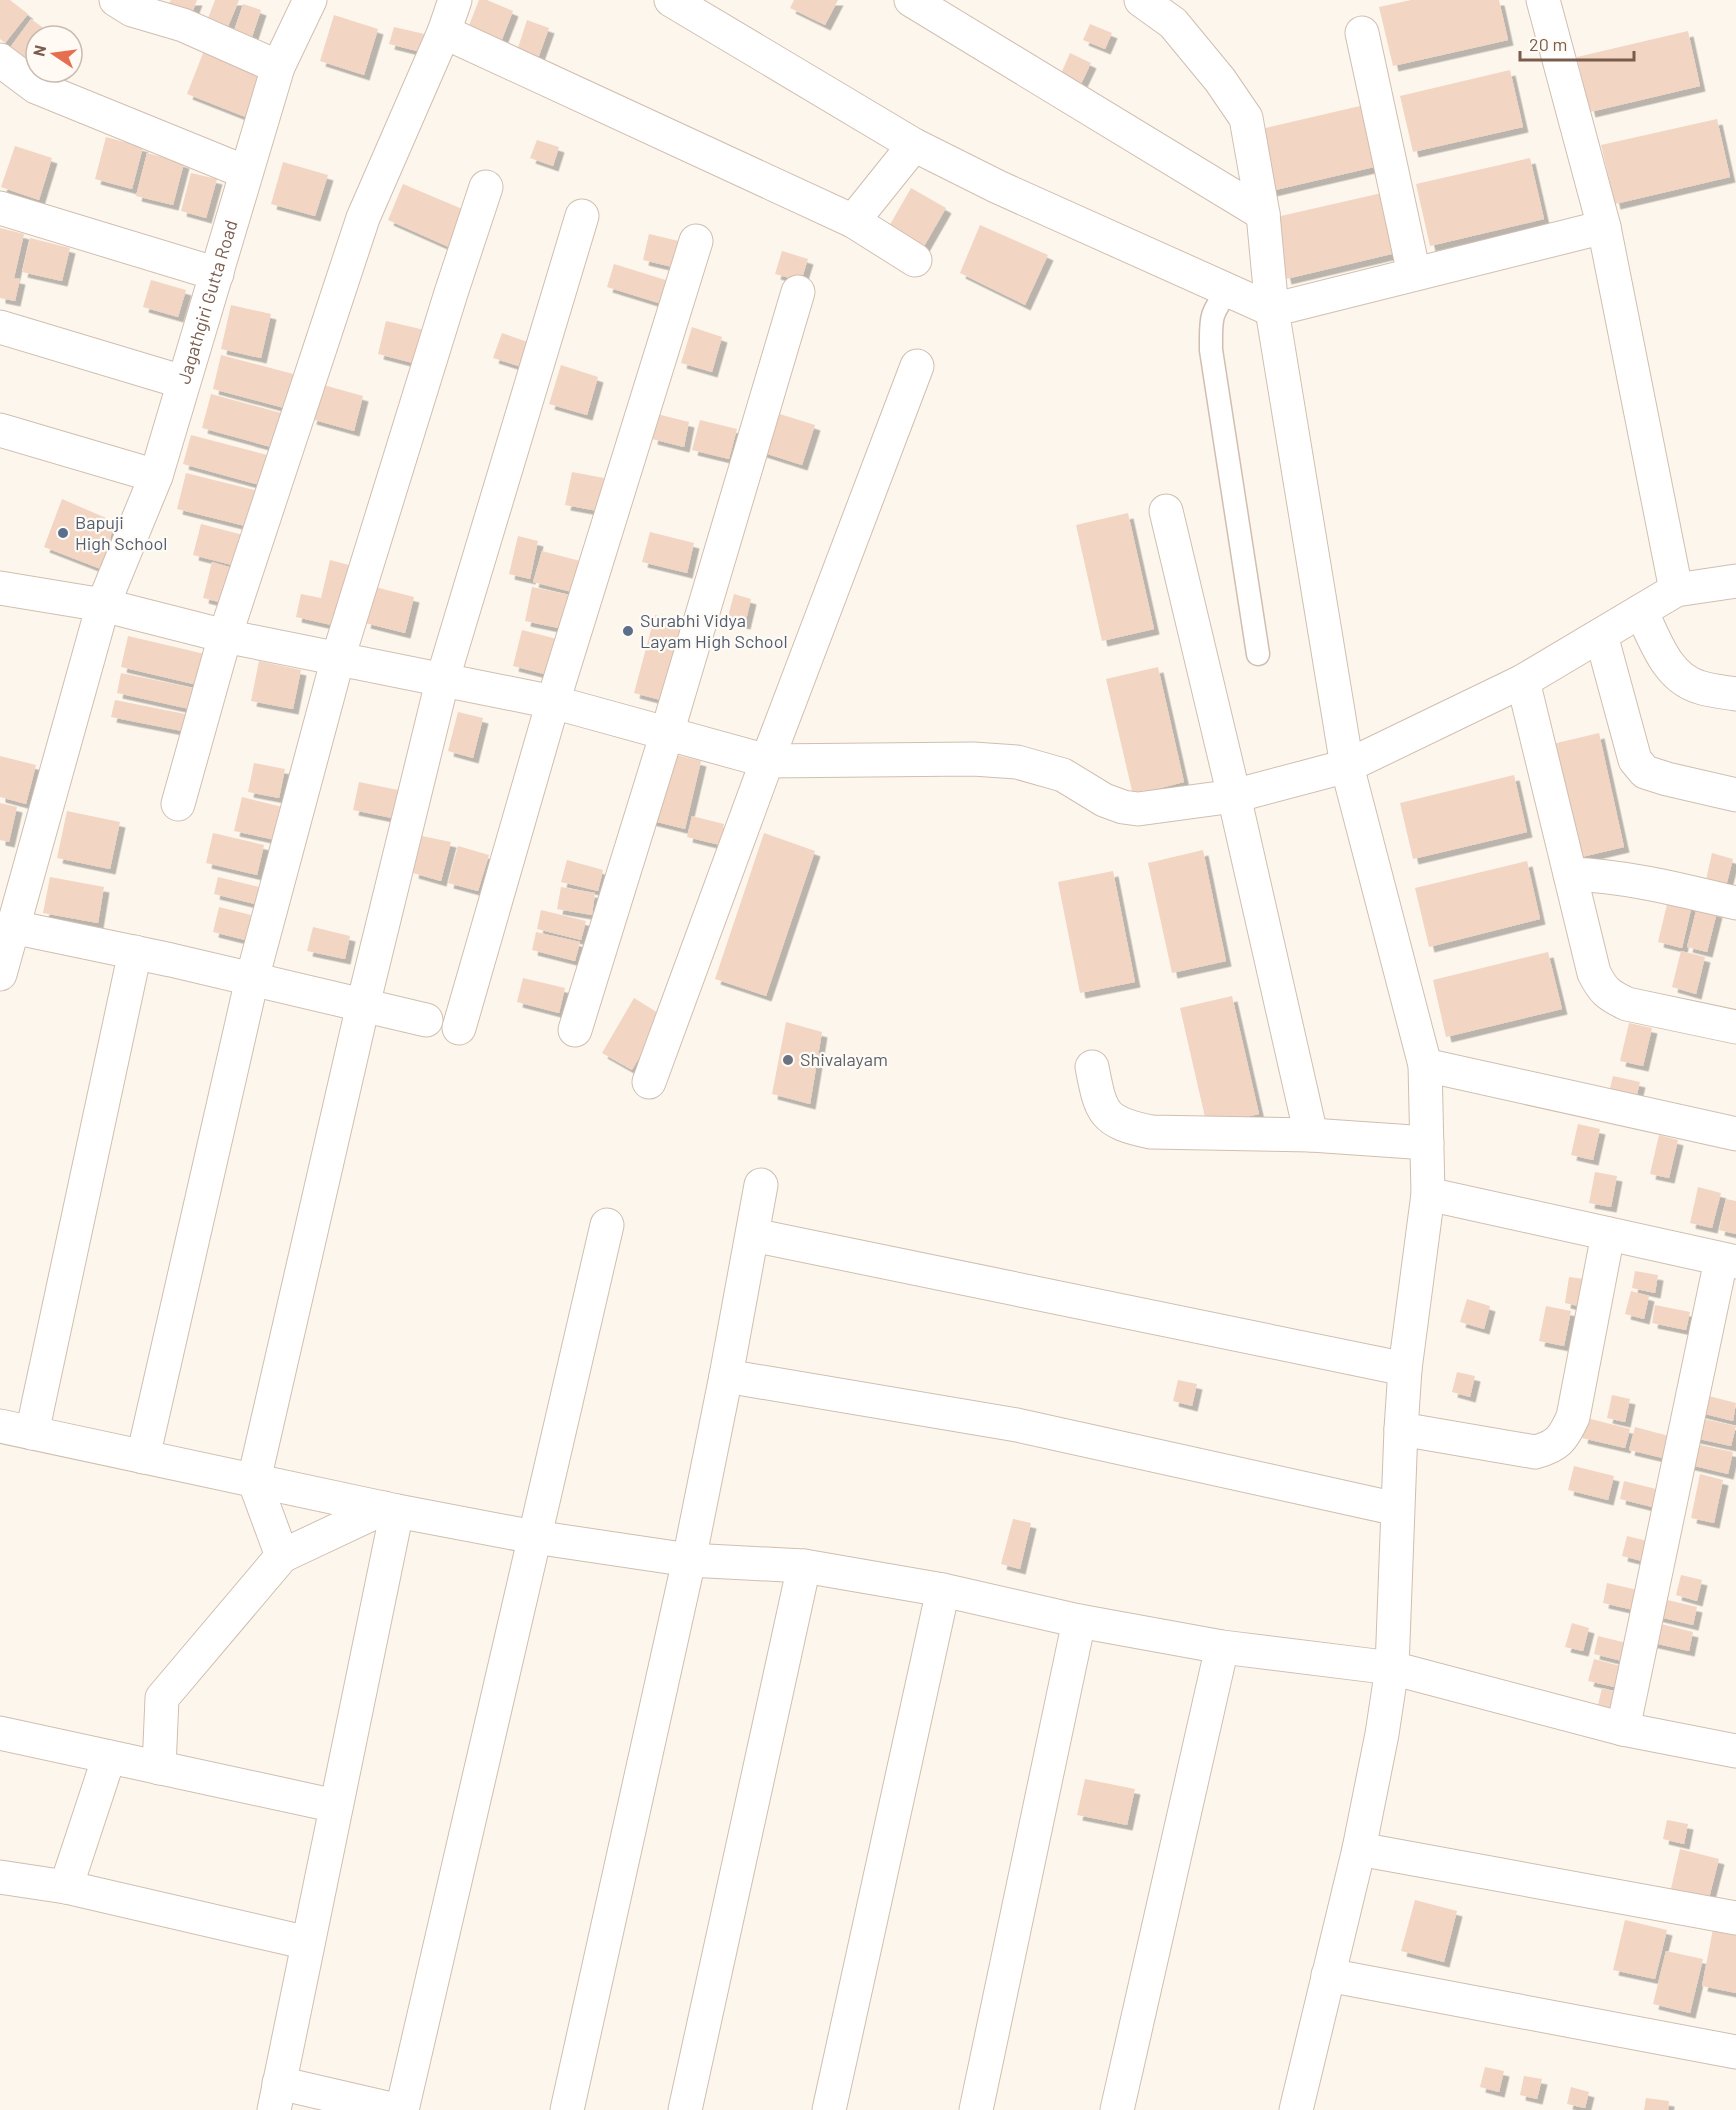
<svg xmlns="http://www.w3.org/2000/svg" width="1736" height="2110" viewBox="0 0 1736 2110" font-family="Barlow,sans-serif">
<defs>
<filter id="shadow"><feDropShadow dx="5.5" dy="5.5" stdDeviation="0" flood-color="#0004"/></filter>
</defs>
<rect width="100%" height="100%" fill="#fdf6ec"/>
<g fill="#f3d5c3" filter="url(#shadow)">
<path d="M0,0H10L28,14L5,43L0,39Z"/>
<path d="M171,0H197L192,13L169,3Z"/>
<path d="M215,0H239L227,29L207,21Z"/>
<path d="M479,0H487L513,11L499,47L466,33Z"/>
<path d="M794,0H838L825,25L790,8Z"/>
<path d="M1411,0H1499L1508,40L1393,66L1379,7Z"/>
<path d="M243,4L261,10L250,43L232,37Z"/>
<path d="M334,15L378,29L364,75L320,61Z"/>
<path d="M31,19L55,36H36V68L9,49Z"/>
<path d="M527,20L549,28L536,64L515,57Z"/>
<path d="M1090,24L1112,33L1105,49L1083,40Z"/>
<path d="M394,27L433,36L429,54L389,44Z"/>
<path d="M1688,31L1700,86L1590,112L1577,57Z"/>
<path d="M205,48L265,72L248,118L187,94Z"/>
<path d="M1070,53L1091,63L1080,86L1060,76Z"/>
<path d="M1510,70L1523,127L1413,152L1400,96Z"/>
<path d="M1373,103L1387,164L1271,191L1257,130Z"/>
<path d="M1717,119L1730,177L1615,204L1601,145Z"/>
<path d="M106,137L143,147L132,189L95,179Z"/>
<path d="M537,140L559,147L553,166L530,158Z"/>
<path d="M15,146L52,158L39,200L1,187Z"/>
<path d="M147,153L184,163L173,205L136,196Z"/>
<path d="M1530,158L1544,219L1430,246L1416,184Z"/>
<path d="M283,162L328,175L315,216L271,204Z"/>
<path d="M191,173L217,179L206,218L181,211Z"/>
<path d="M403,184L467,211L451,248L388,220Z"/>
<path d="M911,188L946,208L923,248L888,228Z"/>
<path d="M1386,192L1400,252L1286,279L1272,218Z"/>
<path d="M980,225L1048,255L1025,305L960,273Z"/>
<path d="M0,228L24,234L14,278L20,279L15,301L0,298Z"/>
<path d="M649,234L687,243L681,269L643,260Z"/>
<path d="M30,238L70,248L62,281L22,272Z"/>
<path d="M782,251L808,259L801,281L775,274Z"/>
<path d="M614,264L669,281L662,304L607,287Z"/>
<path d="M151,280L186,290L178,317L143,307Z"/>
<path d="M231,305L271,314L261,358L221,349Z"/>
<path d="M386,321L429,331L421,365L378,354Z"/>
<path d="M692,327L722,337L712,372L681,363Z"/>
<path d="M502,333L536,345L528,369L493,358Z"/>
<path d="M221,355L297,375L288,409L213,389Z"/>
<path d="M561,365L598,377L587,415L549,404Z"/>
<path d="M320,384L363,396L354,431L311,419Z"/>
<path d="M211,394L292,416L282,450L202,428Z"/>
<path d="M770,411L815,425L802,465L758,451Z"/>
<path d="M657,414L689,422L684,447L652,439Z"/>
<path d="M700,420L737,429L729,459L692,450Z"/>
<path d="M191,435L275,457L267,487L183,464Z"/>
<path d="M572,472L604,478L598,511L565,505Z"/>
<path d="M186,473L258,491L249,527L177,509Z"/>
<path d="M62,499L113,521L106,571L44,547Z"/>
<path d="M1128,513L1154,629L1102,641L1076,525Z"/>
<path d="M201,524L247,536L240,567L193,555Z"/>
<path d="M650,532L694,543L687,573L642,562Z"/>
<path d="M518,536L538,541L530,579L509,574Z"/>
<path d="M542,551L588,563L580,594L533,582Z"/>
<path d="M330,560L349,565L336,626L296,617L301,594L321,598Z"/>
<path d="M212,562L236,569L227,604L203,598Z"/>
<path d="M375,587L414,597L405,633L365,623Z"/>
<path d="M532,587L570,595L563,629L525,621Z"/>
<path d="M734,594L751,599L745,624L727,620Z"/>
<path d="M655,615L693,626L672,703L634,693Z"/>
<path d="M522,630L561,640L552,676L513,666Z"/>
<path d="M128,636L209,655L202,686L121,667Z"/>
<path d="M259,661L301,670L293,709L251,701Z"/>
<path d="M1158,667L1184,782L1133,795L1106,679Z"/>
<path d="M121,673L198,689L194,710L117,693Z"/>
<path d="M115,700L195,716L192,733L111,717Z"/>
<path d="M458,712L483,718L473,758L448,751Z"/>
<path d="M1599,733L1624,847L1569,860L1544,746Z"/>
<path d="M665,752L701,761L685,829L649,820Z"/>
<path d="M0,756L36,765L26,804L0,797Z"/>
<path d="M254,763L285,769L279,798L248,792Z"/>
<path d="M1514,775L1527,832L1413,859L1400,803Z"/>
<path d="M359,782L398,790L392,818L353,810Z"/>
<path d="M242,797L282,807L275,840L234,831Z"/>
<path d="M0,803L17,807L9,842L0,840Z"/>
<path d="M67,811L120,822L110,869L57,858Z"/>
<path d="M692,816L724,824L720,845L687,837Z"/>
<path d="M213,833L264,845L257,875L206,863Z"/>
<path d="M764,833L815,851L766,996L715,979Z"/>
<path d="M422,836L451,842L441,881L413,873Z"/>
<path d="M458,846L489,855L478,891L448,883Z"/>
<path d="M1203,850L1226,961L1172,973L1148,863Z"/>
<path d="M1712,853L1733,859L1724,894L1704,889Z"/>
<path d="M567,860L603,870L598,891L561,882Z"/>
<path d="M1527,861L1540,919L1429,947L1415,888Z"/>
<path d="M1113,871L1135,982L1080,993L1058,882Z"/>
<path d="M50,877L104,887L98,923L43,913Z"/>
<path d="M218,877L259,887L255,904L214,894Z"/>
<path d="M561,887L595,893L592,915L557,909Z"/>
<path d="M1668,900L1692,905L1682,948L1658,942Z"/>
<path d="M219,907L251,915L245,940L213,932Z"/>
<path d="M1697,907L1717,912L1707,952L1687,947Z"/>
<path d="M541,910L586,921L581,940L537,929Z"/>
<path d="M313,927L350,936L345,959L307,951Z"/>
<path d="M536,932L580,942L575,961L532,950Z"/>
<path d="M1681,951L1705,957L1696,994L1672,987Z"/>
<path d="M1548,952L1562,1009L1446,1037L1433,980Z"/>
<path d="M523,978L565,988L559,1013L517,1002Z"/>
<path d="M1232,996L1259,1114L1207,1126L1180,1008Z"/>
<path d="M634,998L663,1016L632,1070L602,1053Z"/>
<path d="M786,1022L822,1032L810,1104L772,1094Z"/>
<path d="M1629,1023L1652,1028L1643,1066L1620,1061Z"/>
<path d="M1613,1076L1640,1082L1634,1107L1607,1101Z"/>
<path d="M1578,1124L1600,1129L1593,1160L1571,1155Z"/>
<path d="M1659,1135L1678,1140L1669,1178L1650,1174Z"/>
<path d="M1595,1172L1617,1176L1611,1207L1589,1203Z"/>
<path d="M1698,1187L1721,1193L1712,1228L1690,1223Z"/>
<path d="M1726,1199L1736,1201V1234L1719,1230Z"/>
<path d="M1635,1271L1658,1275L1655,1293L1632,1288Z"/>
<path d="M1569,1277L1584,1279L1578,1306L1565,1303Z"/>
<path d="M1631,1291L1649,1296L1644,1319L1625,1314Z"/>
<path d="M1467,1299L1490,1306L1484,1329L1460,1322Z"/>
<path d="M1655,1305L1690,1312L1686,1330L1652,1323Z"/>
<path d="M1546,1306L1571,1311L1564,1346L1539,1341Z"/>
<path d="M1457,1372L1475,1376L1470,1397L1452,1392Z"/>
<path d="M1178,1380L1197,1384L1192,1406L1173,1401Z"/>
<path d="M1701,1394L1736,1403L1733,1421L1697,1412Z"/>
<path d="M1612,1395L1630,1399L1625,1422L1607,1418Z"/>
<path d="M1694,1417L1736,1426L1731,1446L1690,1437Z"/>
<path d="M1587,1418L1630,1429L1625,1448L1582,1438Z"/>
<path d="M1635,1427L1669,1436L1663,1458L1629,1450Z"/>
<path d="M1691,1443L1733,1452L1728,1474L1686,1464Z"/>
<path d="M1574,1466L1614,1476L1608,1500L1568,1490Z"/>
<path d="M1700,1474L1723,1480L1714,1523L1691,1518Z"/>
<path d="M1624,1481L1656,1489L1652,1507L1620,1499Z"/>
<path d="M1013,1519L1031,1523L1020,1569L1001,1564Z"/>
<path d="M1627,1536L1651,1542L1646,1562L1622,1556Z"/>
<path d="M1681,1575L1702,1580L1697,1601L1676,1595Z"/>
<path d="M1607,1583L1642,1591L1638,1611L1603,1603Z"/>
<path d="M1659,1598L1697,1607L1693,1625L1655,1616Z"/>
<path d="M1653,1622L1693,1632L1689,1651L1649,1642Z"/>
<path d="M1572,1623L1589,1628L1583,1651L1565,1647Z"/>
<path d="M1598,1636L1631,1644L1626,1662L1594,1654Z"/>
<path d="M1594,1659L1624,1667L1619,1688L1588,1681Z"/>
<path d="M1602,1688L1616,1692L1610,1712L1597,1709Z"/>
<path d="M1085,1779L1135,1789L1127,1825L1077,1815Z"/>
<path d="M1667,1820L1688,1824L1684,1844L1663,1839Z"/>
<path d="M1680,1849L1719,1859L1708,1902L1670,1893Z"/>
<path d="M1415,1900L1457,1911L1444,1962L1401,1951Z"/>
<path d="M1625,1920L1667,1930L1655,1979L1613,1970Z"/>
<path d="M1713,1929L1736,1934V1993L1702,1986Z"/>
<path d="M1666,1951L1703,1959L1690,2013L1653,2004Z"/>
<path d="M1485,2067L1504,2071L1499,2092L1480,2087Z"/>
<path d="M1524,2076L1542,2079L1537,2099L1520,2095Z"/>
<path d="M1571,2087L1589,2092L1585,2108L1567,2104Z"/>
<path d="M1646,2098L1669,2101L1668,2110H1644Z"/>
</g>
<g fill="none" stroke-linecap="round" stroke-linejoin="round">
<g stroke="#d1beb0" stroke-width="25">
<path id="service" d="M1229,290C1209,314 1211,319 1211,350L1258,654"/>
</g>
<g stroke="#d1beb0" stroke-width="35">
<g id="minor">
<path d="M116,0L132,10L183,25L278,67"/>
<path d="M671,0L914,145L998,187L1272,310L1604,227"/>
<path d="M911,0L1263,214"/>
<path d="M1141,0L1173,23L1220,80L1246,118L1263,214L1272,310L1347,766L1425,1065L1428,1194L1405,1369L1401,1429L1392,1668L1382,1734L1359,1849L1296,2110"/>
<path d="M1543,0L1604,227L1676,590"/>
<path d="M444,32L853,221L915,260"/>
<path d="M1362,33L1414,274"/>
<path d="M0,60L36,87L245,172"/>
<path d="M0,208L217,274"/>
<path d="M853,221L914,145"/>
<path d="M0,327L183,382"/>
<path d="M0,430L156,476"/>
<path d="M1166,511L1234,796L1311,1135"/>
<path d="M0,588L103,605L225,636L553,702L767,761L973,759L1017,762L1063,775L1104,800L1123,807L1138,809L1234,796L1347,766L1523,681L1676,590L1736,581"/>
<path d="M1641,611C1655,639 1666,677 1699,687C1711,691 1724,692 1736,694"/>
<path d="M1601,635L1635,760L1645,772L1667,779L1736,795"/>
<path d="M1523,681L1594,973C1603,991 1608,995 1627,1004L1736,1027"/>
<path d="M178,804L225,636L363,218L444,32L455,0"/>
<path d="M1570,874C1627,876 1681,890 1736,903"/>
<path d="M13,927L171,960L426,1020"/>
<path id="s1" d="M0,974L103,605L156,476L278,67L310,0"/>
<path d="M459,1028L553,702L696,241"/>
<path d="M575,1030L667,733L798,292"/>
<path d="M1425,1065L1736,1134"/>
<path d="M1092,1067C1101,1114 1103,1122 1151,1132L1311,1135L1427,1143"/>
<path d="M649,1082L767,761L917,366"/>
<path d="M761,1185L726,1376L1017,1425L1397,1509"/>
<path d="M1428,1194L1736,1262"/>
<path d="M753,1235L1405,1369"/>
<path d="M0,1426L397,1511L534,1537L689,1560L804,1566"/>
<path d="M1401,1429L1535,1452C1558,1446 1563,1439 1573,1417L1608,1234"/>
<path d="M32,1433L135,952"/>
<path d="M143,1457L252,979L338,658L451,293L486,187"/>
<path d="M282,1556L384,1508"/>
<path d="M1623,1729L1721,1260"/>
<path d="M0,1733L336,1806"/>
<path d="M159,1768L162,1698L282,1556L254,1480L363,1005L443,678L582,216"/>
<path d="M1359,1849L1736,1918"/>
<path d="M0,1877L66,1887L308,1943"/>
<path d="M66,1887L109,1757"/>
<path d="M1328,1975L1736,2052"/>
<path d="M279,2083L396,2110"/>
<path d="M274,2110L397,1511"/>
<path d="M402,2110L607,1225"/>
<path d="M567,2110L689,1560L726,1376"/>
<path d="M685,2110L804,1566L943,1590L1079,1621L1222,1647L1392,1668L1623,1729L1736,1751"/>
<path d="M829,2110L943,1590"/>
<path d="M976,2110L1079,1621"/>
<path d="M1117,2110L1222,1647"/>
</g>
</g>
<use href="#service" stroke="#fff" stroke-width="22"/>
<use href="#minor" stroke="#fff" stroke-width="33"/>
</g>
<g fill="#5c6f8a" stroke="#fffaf3" stroke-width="2">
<circle cx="63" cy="533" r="6"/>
<circle cx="628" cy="631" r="6"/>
</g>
<circle fill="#6b7280" stroke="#fffaf3" stroke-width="2" cx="788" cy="1060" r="6"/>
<g text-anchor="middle" stroke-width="4.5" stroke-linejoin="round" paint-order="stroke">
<g font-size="18" fill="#7a5c4d" stroke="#fffaf3">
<text dy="6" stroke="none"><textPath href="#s1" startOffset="704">Jagathgiri Gutta Road</textPath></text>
</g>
<g font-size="18" fill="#4e5e75" stroke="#fffaf3" text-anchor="start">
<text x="75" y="529">Bapuji<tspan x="75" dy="21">High School</tspan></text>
<text x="640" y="627">Surabhi Vidya<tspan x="640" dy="21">Layam High School</tspan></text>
</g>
<g font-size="18" fill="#5b616d" stroke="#fffaf3" text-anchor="start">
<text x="800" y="1066">Shivalayam</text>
</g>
</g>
<g transform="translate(54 54) rotate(283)"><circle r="28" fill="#fffaf3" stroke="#cabbb1" stroke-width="1.5"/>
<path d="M0-4.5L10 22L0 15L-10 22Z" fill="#e76f51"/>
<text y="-9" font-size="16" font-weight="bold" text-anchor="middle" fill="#7a5c4d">N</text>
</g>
<path d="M1520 51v9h114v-9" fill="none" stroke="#7a5c4d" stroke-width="3"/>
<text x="1529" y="51" font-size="18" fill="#7a5c4d" stroke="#fffaf3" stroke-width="4.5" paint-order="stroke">20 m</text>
</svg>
